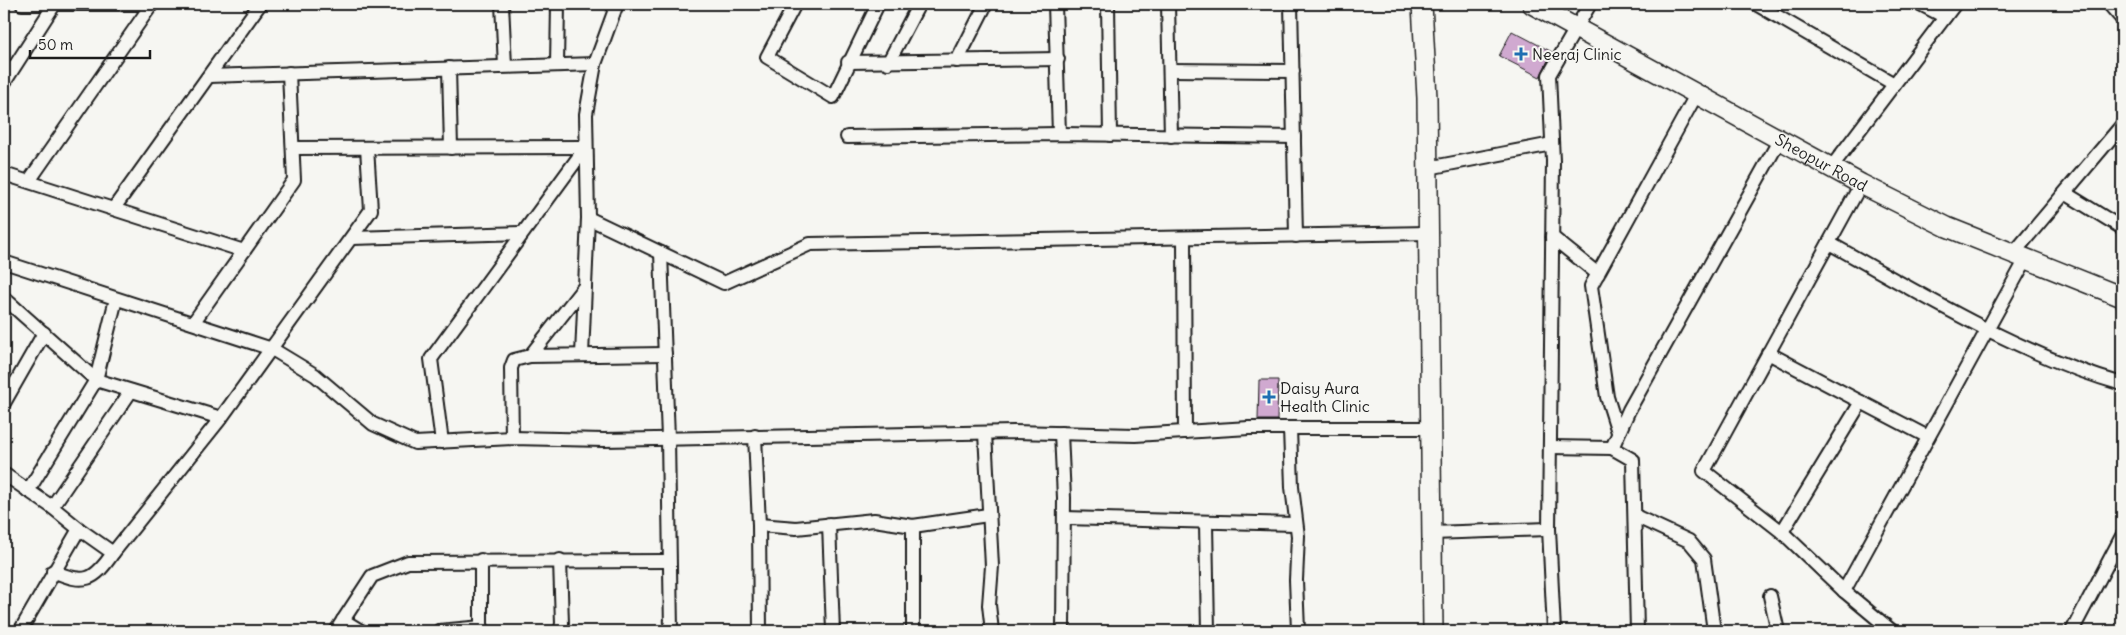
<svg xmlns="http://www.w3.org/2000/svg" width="2126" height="635" viewBox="0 0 2126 635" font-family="Delius,sans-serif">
<rect width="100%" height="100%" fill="#f6f6f2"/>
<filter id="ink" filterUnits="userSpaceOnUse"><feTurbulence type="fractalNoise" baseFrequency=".02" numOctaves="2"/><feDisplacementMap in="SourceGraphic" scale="10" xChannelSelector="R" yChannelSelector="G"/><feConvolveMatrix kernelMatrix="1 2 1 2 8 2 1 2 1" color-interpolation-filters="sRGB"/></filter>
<g filter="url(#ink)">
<g fill="#d0a9d0" stroke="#1c1c1c">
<path d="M1512,31L1552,52L1540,77L1499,56Z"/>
<path d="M1259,380H1278L1277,420H1258Z"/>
</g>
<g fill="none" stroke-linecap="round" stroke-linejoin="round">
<g stroke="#1c1c1c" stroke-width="16">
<g id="street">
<path d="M22,4H145"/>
<path d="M502,4L505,66"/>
<path d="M795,4L767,57L833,97L878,4"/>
<path d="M1055,4L1059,134"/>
<path d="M1108,4L1110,135"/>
<path d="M1168,4L1171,136"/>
<path d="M1291,4L1296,236"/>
<path d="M1756,4L1894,84"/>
<path d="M1920,4L1945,17"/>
<path d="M2109,4L2122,19"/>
<path d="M957,61L986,4"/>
<path d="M848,62L1058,59"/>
<path d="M888,63L919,4"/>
<path d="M557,65L558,4"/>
<path d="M449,68L451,148"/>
<path d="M1170,70L1293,71"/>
<path d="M209,76L595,64"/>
<path d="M4,83L54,5"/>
<path d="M847,137L1059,134L1294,137"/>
<path d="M293,148L586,147"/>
<path d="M1428,168L1552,144"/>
<path d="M1830,169L1955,4"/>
<path d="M4,174L244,251"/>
<path d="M29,181L152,4"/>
<path d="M1861,184L1704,471L1782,532L1844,591L1892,631"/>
<path d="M2065,193L2122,228"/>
<path d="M114,208L260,4"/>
<path d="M588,218L724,283L810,244L1429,233"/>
<path d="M1552,237L1598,274"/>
<path d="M352,238L521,233"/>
<path d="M1184,238L1185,432"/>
<path d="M1829,243C1923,295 2018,354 2122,384"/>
<path d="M661,253L668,438L671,631"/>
<path d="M2013,254L2122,125"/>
<path d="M4,262L272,349L315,375L373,424L415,443L512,438L604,440L1014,432L1135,435L1249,428H1431"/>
<path d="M4,298L96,380L221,418"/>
<path d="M193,323L294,180L289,73"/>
<path d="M1768,353L1861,402"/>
<path d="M582,355L588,218L586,114L595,64L617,4"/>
<path d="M530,356L585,286"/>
<path d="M4,403L44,333"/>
<path d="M1290,428L1292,487L1298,536L1296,580L1298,631"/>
<path d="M1618,432L1607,397L1591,286L1696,95"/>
<path d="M985,433L992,566L989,605L992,631"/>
<path d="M1061,433L1064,498L1063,631"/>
<path d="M755,436L759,525L760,631"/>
<path d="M512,438L511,368L514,360L530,356L665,354"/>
<path d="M442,442L431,359L586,147"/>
<path d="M1550,447L1612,448L1629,410L1779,141"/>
<path d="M1612,448L1633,460L1637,631"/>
<path d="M4,474L52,507L79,529"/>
<path d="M28,491L96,380L116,299"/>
<path d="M52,507L131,391"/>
<path d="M1635,516L1689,541L1704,559L1714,631"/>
<path d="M1064,518L1296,524"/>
<path d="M829,524L833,631"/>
<path d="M1206,524L1208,631"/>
<path d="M759,525L796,528L874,520L913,526L988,515"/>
<path d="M913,526V631"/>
<path d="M1782,532L1861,402L1928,437"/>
<path d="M1432,533L1549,529"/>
<path d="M560,560L562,624L560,631"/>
<path d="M53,571C85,585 94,581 113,553"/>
<path d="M1844,591L2026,259"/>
<path d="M1770,596L1778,631"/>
<path d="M343,620L361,631"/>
<path d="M20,631L79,529L113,553L221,418L371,210L367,148"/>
<path d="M336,631L372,576L408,562L668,561"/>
<path d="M439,631L482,627"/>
<path d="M481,631V560"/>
<path d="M1554,631L1549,529L1553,161L1549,75L1590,4"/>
<path d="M2072,631L2122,536"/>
</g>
</g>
<g stroke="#1c1c1c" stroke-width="22">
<g id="secondary">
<path d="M1422,4L1427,98L1433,631"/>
<path id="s1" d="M1532,4L1861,184L1947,227L2122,297"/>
</g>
</g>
<use href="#street" stroke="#f6f6f2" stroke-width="12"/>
<use href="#secondary" stroke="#f6f6f2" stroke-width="19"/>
</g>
</g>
<g fill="#1f6fb2" stroke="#f6f6f2" stroke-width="2">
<path d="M1518.5 46.5h5v5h5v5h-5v5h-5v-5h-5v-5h5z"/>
<path d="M1266.5 389.5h5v5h5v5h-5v5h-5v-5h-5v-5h5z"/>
</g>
<g text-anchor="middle" stroke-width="4" stroke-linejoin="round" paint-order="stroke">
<g font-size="16" fill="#1c1c1c" stroke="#f6f6f2" text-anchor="start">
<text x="1532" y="60">Neeraj Clinic</text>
<text x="1280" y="394">Daisy Aura<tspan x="1280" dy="18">Health Clinic</tspan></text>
</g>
<g font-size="16" fill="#1c1c1c" stroke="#f6f6f2">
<text dy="6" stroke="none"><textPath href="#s1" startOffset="330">Sheopur Road</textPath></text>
</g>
</g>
<rect width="2126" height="635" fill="none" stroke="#f6f6f2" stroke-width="20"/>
<rect x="10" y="10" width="2106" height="615" fill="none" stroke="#1c1c1c" stroke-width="2" filter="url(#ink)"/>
<path d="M30 50v8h120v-8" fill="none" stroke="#1c1c1c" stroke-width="2.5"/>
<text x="38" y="50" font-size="15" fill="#1c1c1c" stroke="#f6f6f2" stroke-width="4" paint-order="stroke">50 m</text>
</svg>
